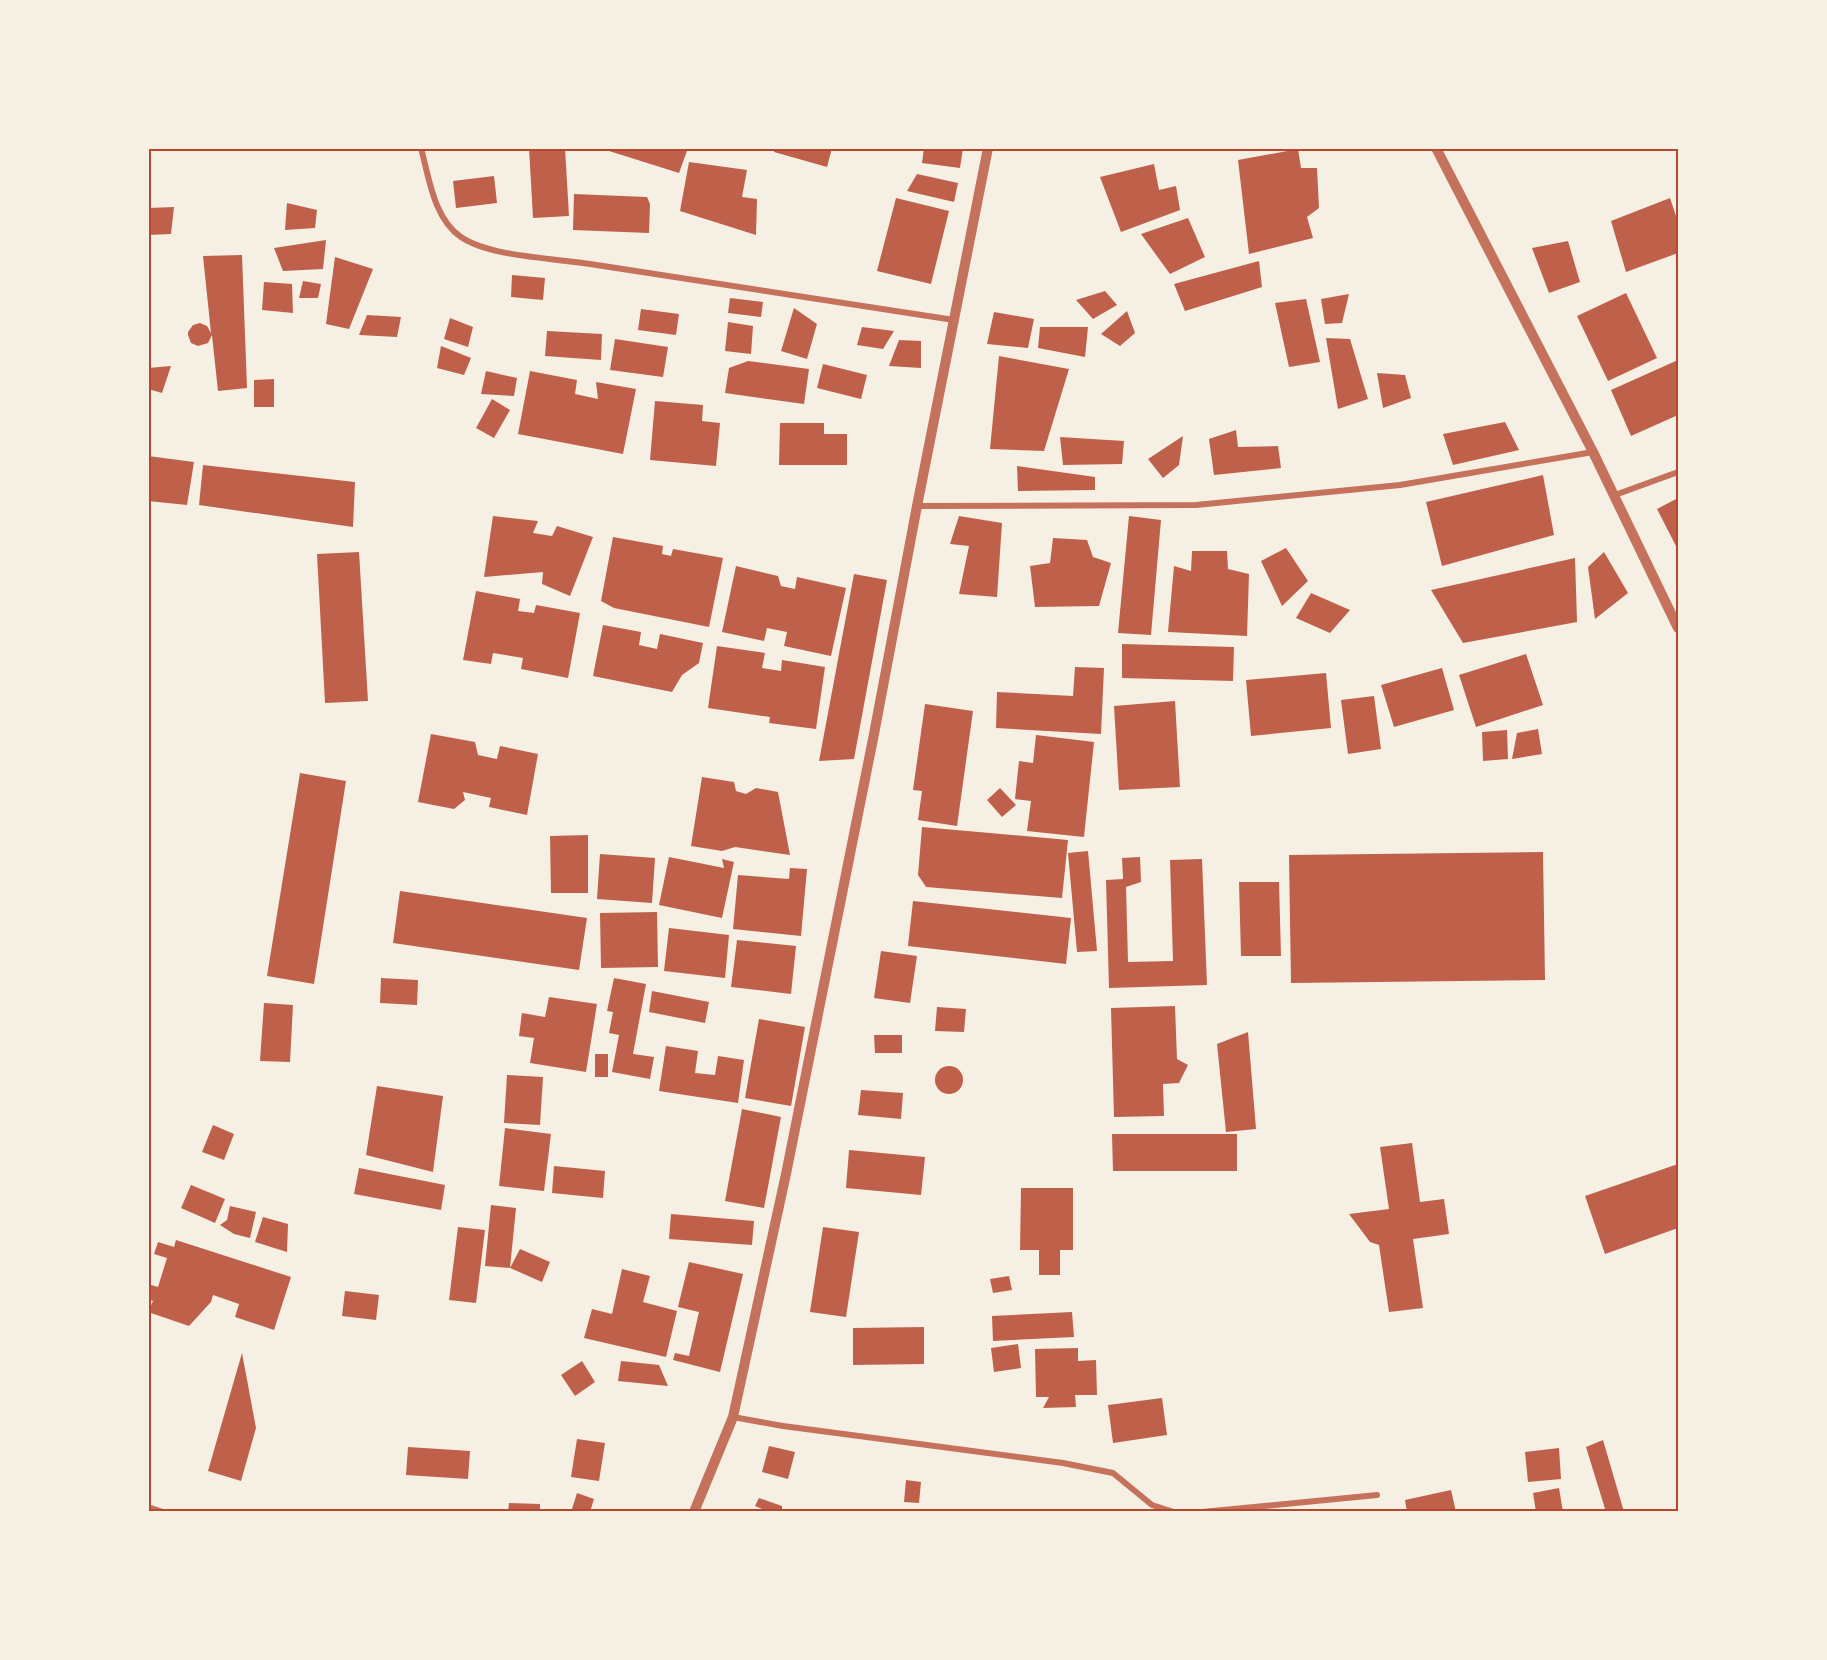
<svg xmlns="http://www.w3.org/2000/svg" width="1827" height="1660" viewBox="0 0 1827 1660" font-family="'DejaVu Sans',sans-serif">
<rect width="100%" height="100%" fill="#f6efe4"/>
<g fill="#bf614a">
<path d="M529,148H565L569,216L533,218Z"/>
<path d="M610,148H688L679,173L609,151Z"/>
<path d="M775,148H832L827,167L774,152Z"/>
<path d="M924,148H963L960,168L922,163Z"/>
<path d="M1298,149L1301,168H1317L1319,208L1307,217L1313,238L1249,254L1238,160Z"/>
<path d="M689,162L747,170L742,197L757,199L756,235L680,211Z"/>
<path d="M1154,164L1159,190L1176,186L1180,210L1121,232L1100,177Z"/>
<path d="M917,174L958,183L954,202L907,191Z"/>
<path d="M494,176L497,203L456,208L453,181Z"/>
<path d="M574,194L647,197L650,204L649,233L573,230Z"/>
<path d="M896,198L949,211L931,284L877,271Z"/>
<path d="M1670,198L1678,222V253L1626,272L1611,221Z"/>
<path d="M287,203L317,210L315,228L285,230Z"/>
<path d="M174,207L171,234L148,235V208Z"/>
<path d="M1188,218L1205,257L1170,274L1141,234Z"/>
<path d="M326,240L323,269L283,271L274,248Z"/>
<path d="M1568,241L1580,282L1549,293L1532,248Z"/>
<path d="M242,255L247,388L218,391L212,335L208,343L198,346L191,343L188,335V332L193,325L200,323L207,326L211,333L203,256Z"/>
<path d="M335,257L373,269L349,329L326,324Z"/>
<path d="M1259,261L1262,287L1185,311L1174,284Z"/>
<path d="M512,275L545,278L543,300L511,297Z"/>
<path d="M303,281L321,284L318,298H299Z"/>
<path d="M264,282L292,284L293,313L262,310Z"/>
<path d="M1105,291L1117,305L1093,319L1076,300Z"/>
<path d="M1626,293L1657,358L1608,381L1577,316Z"/>
<path d="M1349,294L1342,323L1325,324L1321,299Z"/>
<path d="M730,298L763,302L761,317L728,313Z"/>
<path d="M1306,299L1320,362L1289,367L1275,303Z"/>
<path d="M794,308L817,324L807,359L781,351Z"/>
<path d="M641,309L679,314L676,335L638,330Z"/>
<path d="M1127,311L1135,333L1120,346L1101,334Z"/>
<path d="M994,312L1034,319L1028,348L987,344Z"/>
<path d="M367,315L401,317L397,337L359,335Z"/>
<path d="M450,318L473,327L468,347L444,339Z"/>
<path d="M728,322L753,326L751,354L725,351Z"/>
<path d="M862,327L894,331L883,349L857,345Z"/>
<path d="M1040,327H1088L1085,357L1038,348Z"/>
<path d="M547,331L602,334L601,360L545,356Z"/>
<path d="M1326,338L1350,339L1368,399L1338,409Z"/>
<path d="M615,339L668,347L663,377L610,370Z"/>
<path d="M899,340L921,341V368L889,366Z"/>
<path d="M441,346L471,358L464,375L437,368Z"/>
<path d="M999,356L1069,369L1044,451L990,449Z"/>
<path d="M1678,360V415L1631,436L1611,390Z"/>
<path d="M748,361L809,369L804,404L725,393L729,368Z"/>
<path d="M823,364L867,375L861,399L817,388Z"/>
<path d="M171,366L162,393L148,389V368Z"/>
<path d="M486,371L517,378L514,396L481,394Z"/>
<path d="M530,371L577,380L575,394L598,399L596,382L636,389L623,454L518,434Z"/>
<path d="M1377,373L1405,375L1411,398L1383,408Z"/>
<path d="M274,379V407H254V380Z"/>
<path d="M492,399L510,410L494,438L476,428Z"/>
<path d="M655,401L703,405L702,421L720,423L716,466L650,460Z"/>
<path d="M1505,422L1519,450L1453,465L1443,434Z"/>
<path d="M780,423H824V434H847V465H779Z"/>
<path d="M1236,430L1238,447L1278,446L1281,468L1214,475L1209,439Z"/>
<path d="M1183,436L1179,465L1163,478L1148,459Z"/>
<path d="M1060,437L1124,441L1122,464L1063,465Z"/>
<path d="M148,456L194,462L187,505L148,501Z"/>
<path d="M203,465L355,482L353,527L199,505Z"/>
<path d="M1017,466L1095,477V490L1018,491Z"/>
<path d="M1543,475L1554,535L1442,566L1426,502Z"/>
<path d="M1678,498V547L1677,548L1657,509Z"/>
<path d="M493,516L538,521L533,533L552,536L557,526L593,537L570,596L542,584L543,572L484,577Z"/>
<path d="M959,516L1002,523L997,597L959,594L969,546L950,544Z"/>
<path d="M1129,516L1161,520L1151,635L1118,633Z"/>
<path d="M613,537L663,546L662,554L671,556L673,549L723,558L709,627L614,608L601,601Z"/>
<path d="M1053,538L1087,540L1093,557L1111,563L1099,606L1035,607L1030,566L1050,563Z"/>
<path d="M1286,548L1308,581L1282,606L1261,561Z"/>
<path d="M1192,551H1227L1228,569L1249,574L1247,636L1168,632L1174,566L1191,571Z"/>
<path d="M359,552L368,701L325,703L317,554Z"/>
<path d="M1604,552L1628,593L1595,619L1588,567Z"/>
<path d="M1575,558L1577,622L1463,643L1431,590Z"/>
<path d="M736,566L778,576L781,586L795,589L797,577L846,588L831,656L784,646L787,632L767,628L764,641L722,632Z"/>
<path d="M854,574L887,580L854,759L819,761Z"/>
<path d="M476,591L520,599L518,611L534,613L536,605L580,613L568,678L521,669L523,658L493,653L491,664L463,660Z"/>
<path d="M1311,593L1350,610L1330,633L1296,618Z"/>
<path d="M603,625L641,632L639,645L657,649L660,634L703,643L699,663L682,675L672,692L593,676Z"/>
<path d="M1122,644L1234,647L1233,681L1122,678Z"/>
<path d="M717,646L765,653L762,668L781,671L782,660L825,667L816,729L769,723L770,717L708,708Z"/>
<path d="M1526,654L1543,705L1476,727L1459,675Z"/>
<path d="M1075,667L1104,668L1101,734L996,728L997,692L1073,696Z"/>
<path d="M1442,668L1454,710L1394,727L1381,685Z"/>
<path d="M1326,673L1331,728L1251,736L1246,680Z"/>
<path d="M1374,696L1381,749L1348,754L1341,700Z"/>
<path d="M1175,701L1180,787L1119,790L1114,706Z"/>
<path d="M925,704L973,711L957,826L918,820L922,791L913,790Z"/>
<path d="M1538,729L1542,754L1512,759L1517,733Z"/>
<path d="M1507,730L1508,759L1483,761L1482,732Z"/>
<path d="M431,734L475,742L478,755L497,759L500,746L538,754L527,815L489,807L491,798L463,792L465,800L454,809L418,802Z"/>
<path d="M1036,735L1094,742L1084,837L1027,831L1031,801L1015,799L1019,761L1033,763Z"/>
<path d="M300,773L346,781L314,984L267,976Z"/>
<path d="M702,777L734,782L736,791L746,794L756,788L778,792L790,855L735,847L722,851L691,846Z"/>
<path d="M1000,788L1016,805L1002,817L987,800Z"/>
<path d="M922,827L1068,840L1062,898L926,887L918,875Z"/>
<path d="M588,835V893H551L550,836Z"/>
<path d="M1088,851L1097,951L1077,952L1068,853Z"/>
<path d="M1543,852L1545,980L1291,983L1289,855Z"/>
<path d="M600,854L655,858L652,903L597,899Z"/>
<path d="M669,857L724,868L722,859L734,862L722,918L659,905Z"/>
<path d="M1140,857L1141,882L1126,887L1128,962L1173,961L1170,860L1202,859L1207,985L1109,988L1106,880L1123,879L1122,858Z"/>
<path d="M790,868L807,869L801,936L733,929L738,875L789,879Z"/>
<path d="M1239,882H1279L1281,956H1241Z"/>
<path d="M400,891L587,918L579,970L393,943Z"/>
<path d="M913,901L1071,918L1066,964L908,946Z"/>
<path d="M657,912L658,967L601,968L600,913Z"/>
<path d="M669,928L729,935L725,978L664,971Z"/>
<path d="M737,940L796,946L791,994L731,987Z"/>
<path d="M881,951L917,956L910,1003L874,998Z"/>
<path d="M381,978L418,980L417,1005L380,1003Z"/>
<path d="M614,978L646,984L633,1054L654,1057L650,1079L612,1072L619,1035L609,1033L613,1012L607,1011Z"/>
<path d="M652,991L709,1002L705,1023L649,1012Z"/>
<path d="M549,997L597,1004L586,1072L530,1063L534,1038L519,1036L522,1013L545,1017Z"/>
<path d="M264,1003L293,1005L290,1062L260,1061Z"/>
<path d="M1175,1006L1177,1059L1188,1065L1179,1083L1163,1084L1164,1116L1114,1117L1111,1008Z"/>
<path d="M937,1007L966,1009L964,1032L935,1031Z"/>
<path d="M759,1019L805,1027L791,1106L745,1098Z"/>
<path d="M1248,1032L1256,1129L1226,1132L1217,1044Z"/>
<path d="M874,1035H902V1053H875Z"/>
<path d="M666,1046L698,1051L695,1073L715,1075L718,1056L744,1060L738,1103L659,1091Z"/>
<rect x="595" y="1054" width="13" height="23"/>
<circle cx="949" cy="1080" r="14"/>
<path d="M507,1075L543,1077L540,1125L504,1123Z"/>
<path d="M377,1086L443,1096L433,1172L366,1155Z"/>
<path d="M861,1090L903,1093L901,1119L858,1115Z"/>
<path d="M742,1109L781,1117L764,1208L725,1201Z"/>
<path d="M213,1125L234,1134L224,1160L202,1152Z"/>
<path d="M505,1128L551,1134L544,1191L499,1186Z"/>
<path d="M1112,1134H1237V1171H1113Z"/>
<path d="M1412,1143L1420,1202L1444,1199L1449,1234L1413,1239L1423,1308L1389,1312L1379,1245L1370,1242L1349,1214L1389,1209L1380,1147Z"/>
<path d="M849,1150L925,1157L921,1195L846,1188Z"/>
<path d="M1678,1164V1228L1605,1254L1585,1196Z"/>
<path d="M554,1166L605,1171L603,1198L552,1193Z"/>
<path d="M359,1168L445,1185L441,1210L354,1194Z"/>
<path d="M191,1185L225,1199L215,1223L181,1208Z"/>
<path d="M1021,1188H1073V1250H1060V1275H1039V1250H1020Z"/>
<path d="M491,1205L516,1208L510,1268L485,1266Z"/>
<path d="M230,1206L256,1212L250,1238L234,1234L220,1225L227,1220Z"/>
<path d="M671,1214L754,1221L752,1245L669,1239Z"/>
<path d="M263,1217L288,1224L287,1252L255,1242Z"/>
<path d="M458,1227L485,1230L476,1303L449,1300Z"/>
<path d="M823,1227L859,1232L846,1317L810,1312Z"/>
<path d="M176,1240L291,1277L274,1330L235,1317L239,1304L213,1295L211,1302L189,1326L148,1312L153,1301L148,1299V1284L158,1287L167,1258L154,1254L158,1242L174,1247Z"/>
<path d="M520,1249L550,1262L542,1282L510,1268Z"/>
<path d="M689,1262L743,1274L720,1372L673,1360L675,1353L689,1356L699,1312L678,1307Z"/>
<path d="M622,1269L650,1276L643,1302L677,1311L666,1357L584,1338L592,1309L612,1314Z"/>
<path d="M1009,1276L1012,1290L993,1293L990,1279Z"/>
<path d="M345,1291L379,1295L376,1320L342,1316Z"/>
<path d="M1072,1312L1074,1337L993,1341L992,1316Z"/>
<path d="M924,1327V1364L853,1365V1328Z"/>
<path d="M1018,1344L1021,1368L994,1372L991,1348Z"/>
<path d="M1078,1348V1361L1096,1360L1097,1395H1075L1076,1407L1043,1408L1049,1397H1036L1035,1349Z"/>
<path d="M242,1353L256,1428L241,1481L208,1471Z"/>
<path d="M582,1361L595,1382L575,1396L561,1375Z"/>
<path d="M621,1361L659,1365L668,1386L618,1381Z"/>
<path d="M1162,1398L1167,1435L1113,1443L1108,1405Z"/>
<path d="M577,1439L605,1443L599,1481L571,1477Z"/>
<path d="M1603,1440L1624,1512H1606L1586,1447Z"/>
<path d="M769,1446L795,1452L788,1479L762,1472Z"/>
<path d="M408,1447L470,1451L468,1479L406,1475Z"/>
<path d="M1559,1448L1561,1479L1528,1482L1525,1452Z"/>
<path d="M906,1480L921,1482L919,1503L904,1502Z"/>
<path d="M1559,1488L1563,1512H1536L1533,1493Z"/>
<path d="M1451,1490L1456,1512H1407L1405,1500Z"/>
<path d="M577,1493L594,1499L590,1512H571Z"/>
<path d="M759,1498L782,1506V1512H769L755,1506Z"/>
<path d="M509,1503L540,1504V1512H508Z"/>
</g>
<g fill="none" stroke-linecap="round" stroke-linejoin="round">
<g stroke="#c5725c" stroke-width="6">
<path d="M421,148C429,178 434,219 461,237C490,257 554,258 590,264C711,283 832,302 954,320"/>
<path d="M1615,495L1678,472"/>
<path d="M917,506L1196,505L1400,485L1593,452"/>
<path d="M733,1417L783,1426L1063,1463L1113,1473L1152,1505L1174,1512"/>
<path d="M148,1507L163,1512"/>
<path d="M1202,1512L1377,1495"/>
</g>
<g stroke="#c5725c" stroke-width="10">
<path d="M1436,148L1593,452L1678,628"/>
<path d="M694,1512L733,1417L786,1174L874,734L917,506L988,148"/>
</g>
</g>
<rect width="1827" height="1660" fill="none" stroke="#f6efe4" stroke-width="300"/>
<rect x="150" y="150" width="1527" height="1360" fill="none" stroke="#b5482f" stroke-width="2"/>
</svg>
